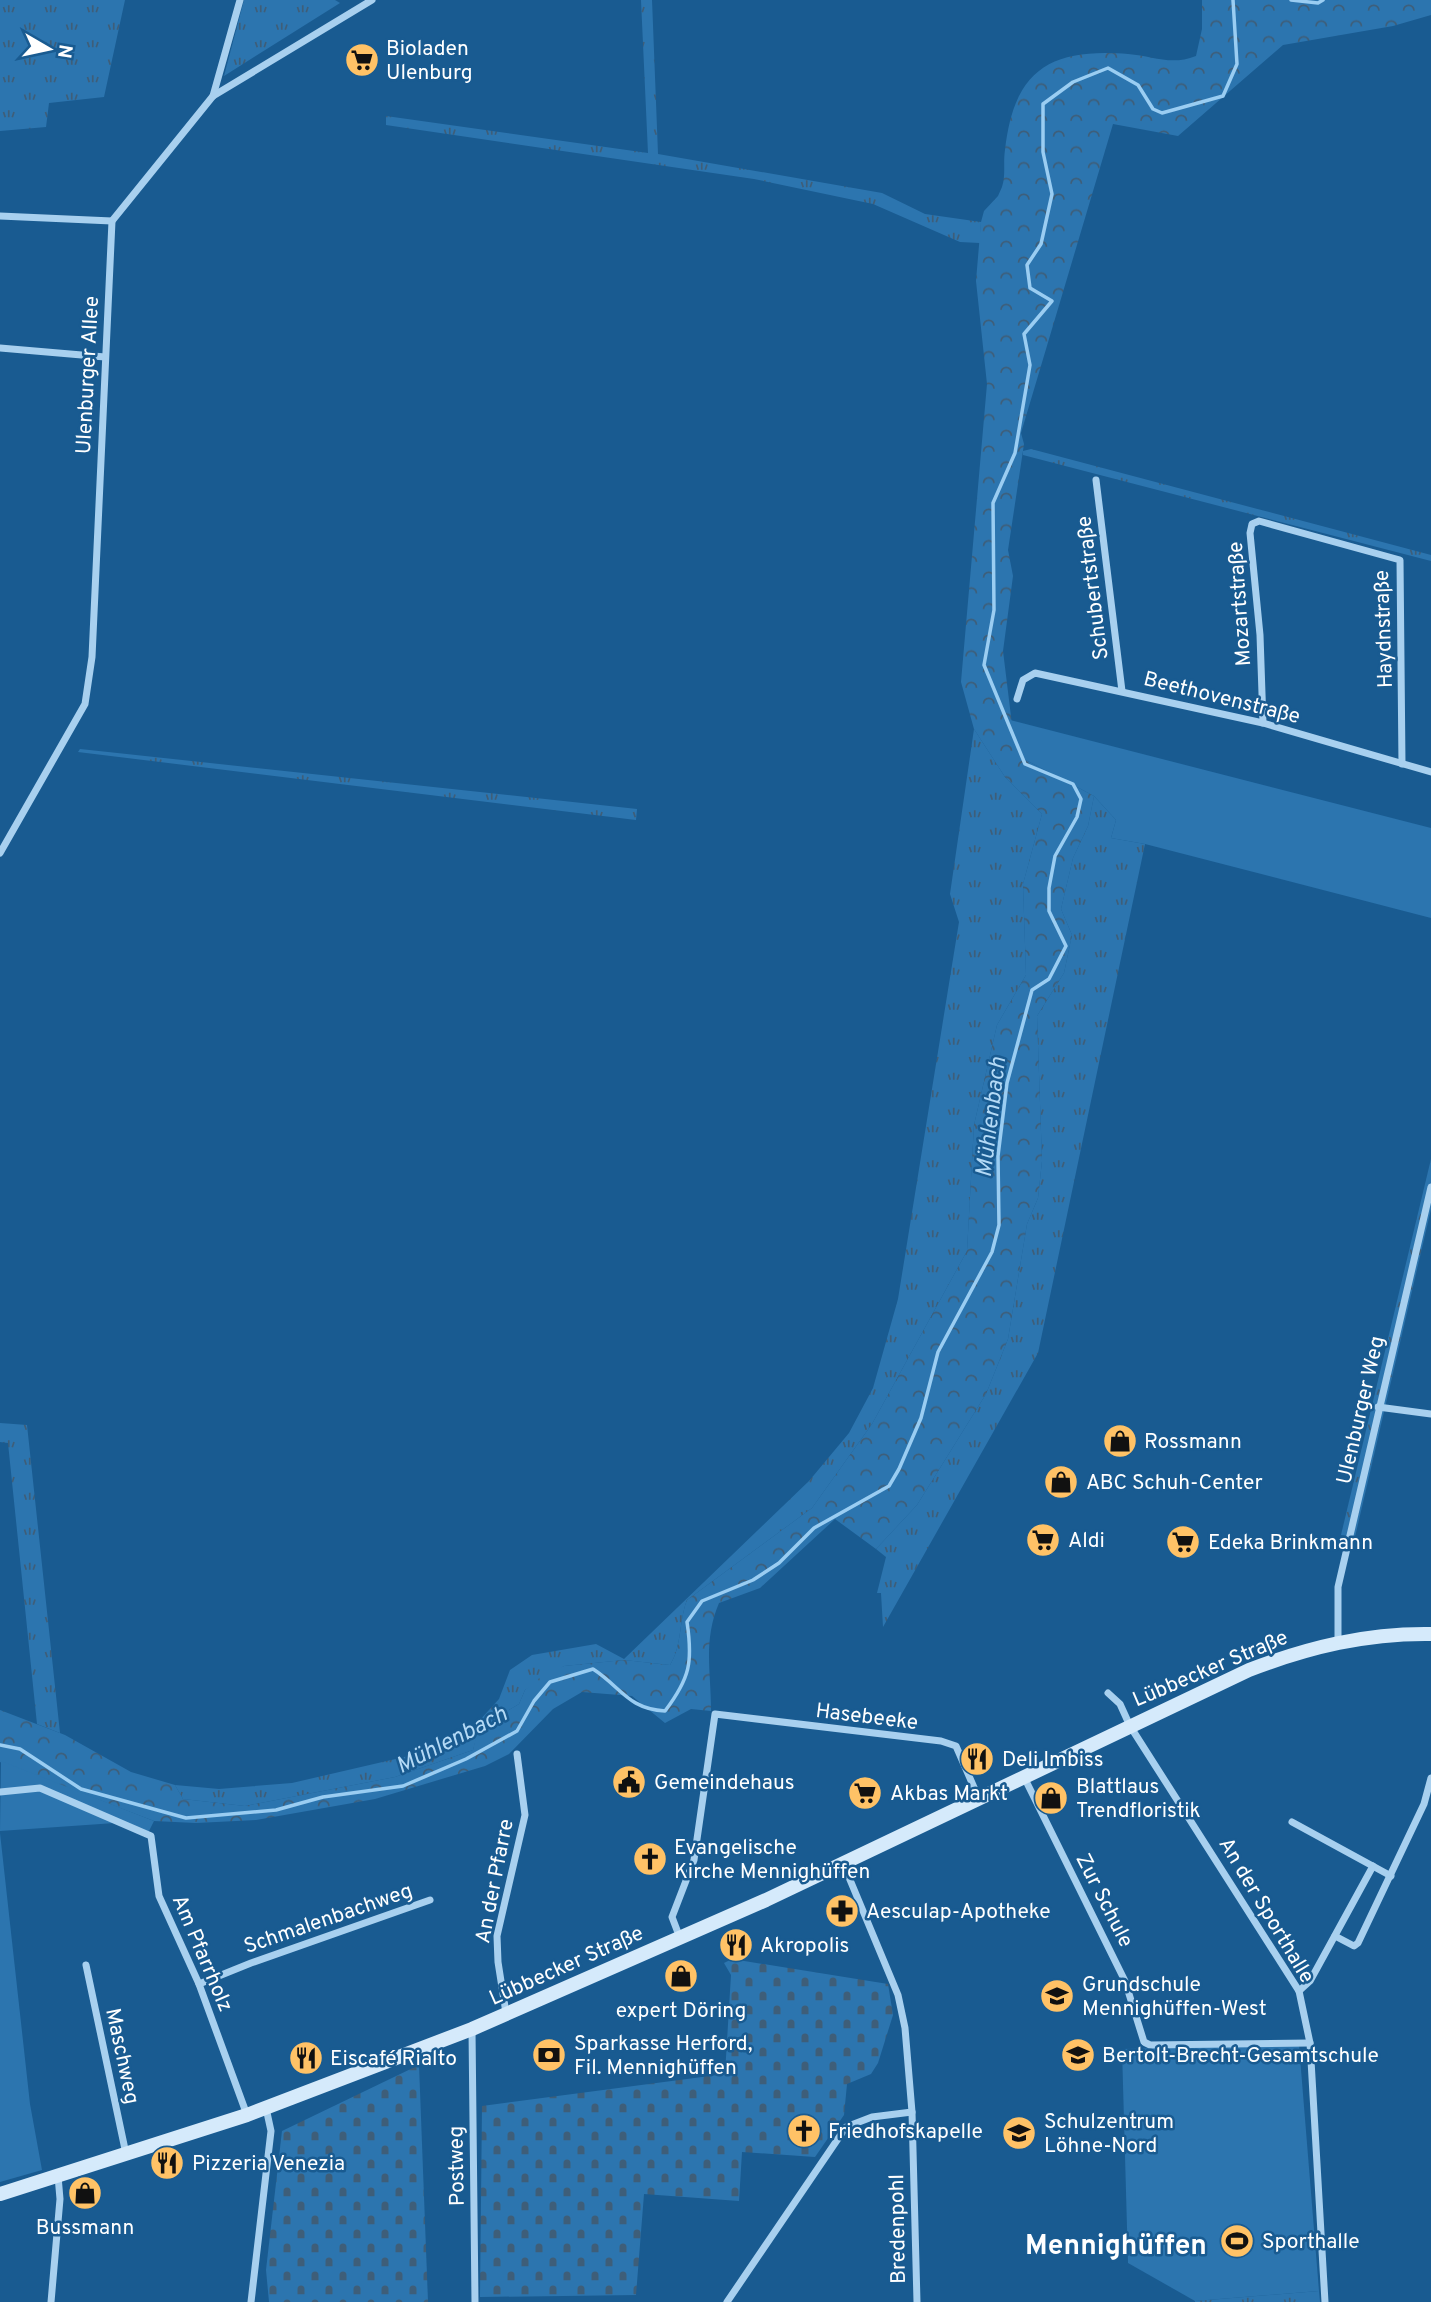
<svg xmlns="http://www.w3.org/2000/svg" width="1431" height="2302" viewBox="0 0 1431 2302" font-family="Overpass,sans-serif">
<defs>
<pattern id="grass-tufts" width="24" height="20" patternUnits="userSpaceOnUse" patternTransform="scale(1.75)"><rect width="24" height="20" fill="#2c75af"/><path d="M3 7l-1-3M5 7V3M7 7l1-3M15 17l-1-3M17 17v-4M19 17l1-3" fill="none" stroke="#3e5e79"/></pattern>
<pattern id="forest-crowns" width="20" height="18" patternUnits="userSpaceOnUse" patternTransform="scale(1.75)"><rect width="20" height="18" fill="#2c75af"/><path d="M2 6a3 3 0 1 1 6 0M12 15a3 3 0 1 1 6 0" fill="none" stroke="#3e5e79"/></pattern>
<pattern id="cemetery-stones" width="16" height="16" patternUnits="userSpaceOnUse" patternTransform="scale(1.75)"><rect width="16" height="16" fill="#2c75af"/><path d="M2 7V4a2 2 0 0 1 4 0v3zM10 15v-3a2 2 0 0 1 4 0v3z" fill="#3e5e79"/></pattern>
</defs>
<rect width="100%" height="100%" fill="#195b91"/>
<g fill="url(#grass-tufts)">
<path d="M0,0H125L104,97L49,103L46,127L0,131Z"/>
<path d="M244,0H335L340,3L224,76Z"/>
<path d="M641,0H652L658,154L882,193L925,214L981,222L980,243L960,242L873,204L754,179L386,125V116L648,153Z"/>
<path d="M1031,449L1431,555V561L1023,455V451Z"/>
<path d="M974,729L1005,777L1042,814L1023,884L1026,975L997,1025L974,1125L967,1251L872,1424L812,1508L687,1600C679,1620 682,1647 670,1665L624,1660L564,1666L525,1690L519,1704L479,1728L473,1750L395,1777L245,1806L183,1799L175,1785L219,1789L292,1783L417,1754L479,1721L499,1699L510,1670L532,1655L596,1644L624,1659L809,1481L849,1433L873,1388L898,1299L959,922L950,894Z"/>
<path d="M80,749L637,809L636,820L78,752Z"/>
<path d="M1094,796L1116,820L1111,838L1145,844L1038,1353L883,1627L881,1593H877L886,1557L876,1549L917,1505L986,1394L1008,1339L1027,1224L1038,1198L1042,1161L1037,1016L1064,973L1072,935L1061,909L1073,858L1088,826Z"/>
<path d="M1431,1159V1209L1355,1537L1341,1535Z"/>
<path d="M0,1423L27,1425L60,1733L37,1724L8,1443L0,1442Z"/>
<path d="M1319,2291L1320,2302H1195V2301Z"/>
</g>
<path fill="url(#forest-crowns)" d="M1202,0H1431V15L1393,26L1283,45L1178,136L1113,124L1021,433L1024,444L1008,550L1013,576L1003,651L1014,741L1022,758L1094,796L1088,826L1073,858L1061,909L1072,935L1064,973L1037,1016L1042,1161L1038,1198L1027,1224L1008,1339L986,1394L917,1505L876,1549L835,1519L760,1588L719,1603C703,1641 711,1670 711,1711L691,1709L665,1723L632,1696L582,1692L553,1709L509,1754L485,1766L375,1799L256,1820L196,1823L154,1821L0,1762V1710L65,1735L131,1772L175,1785L183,1799L245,1806L395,1777L473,1750L478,1728L519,1704L525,1690L543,1675L564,1666L624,1660L670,1665C682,1647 679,1620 687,1600L812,1508L872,1424L967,1251L974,1125L997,1025L1026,975L1023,884L1042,814L1005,777L974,729L961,682L987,384L976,281L981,222L984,211L998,196L1002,187C1006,175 1003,163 1005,150C1014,70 1050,48 1128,54C1153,56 1171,66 1196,56L1202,29Z"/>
<g fill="url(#cemetery-stones)">
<path d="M732,1959L888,1984L893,2015L878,2063L871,2074L847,2084L844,2115L815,2157L742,2152L739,2201L644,2194L636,2295L480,2297L482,2106L725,2074L731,1975L724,1963Z"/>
<path d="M419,2065L428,2302H269L266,2270L282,2131Z"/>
</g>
<g fill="#2c75af">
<path d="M1010,720L1431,828V918L1145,844L1111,838L1116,820L1094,796L1022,758L1014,741Z"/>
<path d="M1,1761L154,1821L148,1833L115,1823L0,1831Z"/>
<path d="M0,1833L30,2104L42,2170L0,2182Z"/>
<path d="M1299,2045L1319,2291L1195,2301L1128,2263L1122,2049Z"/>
</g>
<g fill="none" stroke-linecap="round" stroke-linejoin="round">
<g stroke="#9acdf2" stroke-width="3.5">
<path d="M1291,0L1318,3L1323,0"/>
<path d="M0,1745L20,1749L81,1789L186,1818L276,1810L323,1797L403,1786L466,1759L517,1731L534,1701L550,1682L593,1669C621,1687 628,1709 665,1711C690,1678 693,1662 687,1622L702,1601L753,1580L779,1563L814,1528L889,1486L899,1469L921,1418L938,1352L992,1252L999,1225L998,1156L1007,1083L1032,990L1049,979L1066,946L1049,911V888L1055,856L1077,817L1081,799L1073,784L1025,764L984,665L994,610L993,503L1015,453L1030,365L1024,334L1052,301L1030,288L1027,265L1041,244L1052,194L1043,152V104L1073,82L1108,68L1138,85L1153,109L1162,113L1223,96L1237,64L1233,0"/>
</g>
<g stroke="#a8d0ef" stroke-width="7">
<path d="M213,96L240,0"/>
<path d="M0,216L112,221"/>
<path d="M0,348L105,357"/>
<path d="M1096,480L1122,691"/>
<path d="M1017,699L1023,680L1035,673L1263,723L1431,772"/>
<path d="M1263,723L1260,635L1250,533L1252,524L1259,521L1400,560L1402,764"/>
<path d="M0,853L85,704L92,657L112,221L213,96L372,0"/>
<path d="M1378,1407L1431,1414"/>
<path d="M1338,1642V1587L1431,1187"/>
<path d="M1108,1693L1120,1704L1130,1726L1299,1991L1310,2043L1325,2302"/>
<path d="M1025,1779L1125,1981L1144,2042L1150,2045L1310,2043"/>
<path d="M0,1792L40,1788L151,1836L159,1896L199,1984L247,2115"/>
<path d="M1292,1822L1391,1876"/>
<path d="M843,1863L898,1995L905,2028L912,2112L917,2302"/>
<path d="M1335,1936L1354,1946L1358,1943L1424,1804L1431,1778"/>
<path d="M680,1938L672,1917L694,1860L715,1714L941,1741L956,1746L979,1799"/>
<path d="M86,1965L126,2154"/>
<path d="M199,1984L251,1963L430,1900"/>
<path d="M1299,1991L1310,1981L1373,1866"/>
<path d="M506,2013L498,1962L497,1936L525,1815L517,1754"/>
<path d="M472,2030L475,2302"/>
<path d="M51,2302L60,2199L58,2176"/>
<path d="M251,2302L271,2131L266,2108"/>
<path d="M727,2302L846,2127L872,2117L912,2112"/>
</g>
<path stroke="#d5eafb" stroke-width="14" d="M0,2194L247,2115L472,2029L766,1900L1249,1670C1309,1647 1367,1633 1431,1634"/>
</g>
<defs>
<g id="supermarket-disc" transform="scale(1.75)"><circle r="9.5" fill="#ffc266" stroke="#195b91"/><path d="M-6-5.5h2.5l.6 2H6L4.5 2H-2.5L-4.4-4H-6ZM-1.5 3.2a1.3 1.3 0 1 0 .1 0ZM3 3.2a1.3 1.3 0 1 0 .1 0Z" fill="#111"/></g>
<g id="shop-disc" transform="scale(1.75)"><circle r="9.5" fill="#ffc266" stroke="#195b91"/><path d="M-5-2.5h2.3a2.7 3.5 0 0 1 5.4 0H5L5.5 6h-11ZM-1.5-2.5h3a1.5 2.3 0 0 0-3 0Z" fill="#111"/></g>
<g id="restaurant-disc" transform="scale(1.75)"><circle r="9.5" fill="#ffc266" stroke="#195b91"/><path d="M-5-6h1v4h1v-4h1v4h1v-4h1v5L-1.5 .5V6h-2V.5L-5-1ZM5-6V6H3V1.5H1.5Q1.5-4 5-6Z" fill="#111"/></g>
<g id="civic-disc" transform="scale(1.75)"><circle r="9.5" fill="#ffc266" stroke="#195b91"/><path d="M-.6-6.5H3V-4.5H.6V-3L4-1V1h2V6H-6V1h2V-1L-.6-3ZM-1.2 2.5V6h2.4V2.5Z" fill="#111"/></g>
<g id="church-disc" transform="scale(1.75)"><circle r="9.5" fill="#ffc266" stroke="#195b91"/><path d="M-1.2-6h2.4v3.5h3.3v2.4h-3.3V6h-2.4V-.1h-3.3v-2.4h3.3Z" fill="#111"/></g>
<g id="pharmacy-disc" transform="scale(1.75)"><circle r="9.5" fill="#ffc266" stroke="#195b91"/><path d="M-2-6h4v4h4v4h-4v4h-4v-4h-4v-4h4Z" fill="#111"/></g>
<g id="school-disc" transform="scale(1.75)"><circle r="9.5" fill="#ffc266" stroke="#195b91"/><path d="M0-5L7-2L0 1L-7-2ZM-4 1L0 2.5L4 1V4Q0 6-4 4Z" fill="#111"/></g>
<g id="bank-disc" transform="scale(1.75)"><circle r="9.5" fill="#ffc266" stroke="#195b91"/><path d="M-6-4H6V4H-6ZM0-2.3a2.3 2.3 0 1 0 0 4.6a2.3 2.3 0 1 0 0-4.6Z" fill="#111"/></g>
<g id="stadium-disc" transform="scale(1.75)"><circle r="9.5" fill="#ffc266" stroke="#195b91"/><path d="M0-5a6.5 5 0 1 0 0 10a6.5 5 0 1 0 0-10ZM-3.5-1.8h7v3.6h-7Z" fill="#111"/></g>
</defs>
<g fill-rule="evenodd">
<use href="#supermarket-disc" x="362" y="60"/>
<use href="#shop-disc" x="1120" y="1441"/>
<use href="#shop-disc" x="1061" y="1482"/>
<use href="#supermarket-disc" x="1043" y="1540"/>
<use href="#supermarket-disc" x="1183" y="1542"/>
<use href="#restaurant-disc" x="977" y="1759"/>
<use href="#civic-disc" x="629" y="1782"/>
<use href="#supermarket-disc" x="865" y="1793"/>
<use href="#shop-disc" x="1051" y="1798"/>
<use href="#church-disc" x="650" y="1859"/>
<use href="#pharmacy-disc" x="842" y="1911"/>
<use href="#restaurant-disc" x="736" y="1945"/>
<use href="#shop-disc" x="681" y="1976"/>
<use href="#school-disc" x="1057" y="1996"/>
<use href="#bank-disc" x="549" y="2055"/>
<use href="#school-disc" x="1078" y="2055"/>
<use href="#restaurant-disc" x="306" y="2058"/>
<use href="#church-disc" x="804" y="2131"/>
<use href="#school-disc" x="1019" y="2133"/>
<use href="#restaurant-disc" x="167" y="2163"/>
<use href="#shop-disc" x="85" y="2193"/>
<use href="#stadium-disc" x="1237" y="2241"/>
</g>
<g text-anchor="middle" stroke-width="5" stroke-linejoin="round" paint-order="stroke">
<g font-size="21" fill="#fff" stroke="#195b91" text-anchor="start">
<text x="386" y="55">Bioladen<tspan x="386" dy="24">Ulenburg</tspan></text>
<text x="1144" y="1448">Rossmann</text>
<text x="1086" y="1489">ABC Schuh-Center</text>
<text x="1068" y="1547">Aldi</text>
<text x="1208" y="1549">Edeka Brinkmann</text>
<text x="1002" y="1766">Deli Imbiss</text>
<text x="654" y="1789">Gemeindehaus</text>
<text x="1076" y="1793">Blattlaus<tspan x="1076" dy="24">Trendfloristik</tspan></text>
<text x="890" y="1800">Akbas Markt</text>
<text x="674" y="1854">Evangelische<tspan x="674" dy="24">Kirche Mennighüffen</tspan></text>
<text x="866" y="1918">Aesculap-Apotheke</text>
<text x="760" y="1952">Akropolis</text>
<text x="1082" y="1991">Grundschule<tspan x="1082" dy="24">Mennighüffen-West</tspan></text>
<text x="681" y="2017" text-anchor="middle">expert Döring</text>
<text x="574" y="2050">Sparkasse Herford,<tspan x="574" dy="24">Fil. Mennighüffen</tspan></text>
<text x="1102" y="2062">Bertolt-Brecht-Gesamtschule</text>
<text x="330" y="2065">Eiscafé Rialto</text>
<text x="1044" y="2128">Schulzentrum<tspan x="1044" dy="24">Löhne-Nord</tspan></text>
<text x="828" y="2138">Friedhofskapelle</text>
<text x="192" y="2170">Pizzeria Venezia</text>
<text x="85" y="2234" text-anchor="middle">Bussmann</text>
<text x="1262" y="2248">Sporthalle</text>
</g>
<g font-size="21" fill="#fff" stroke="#195b91">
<text transform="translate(87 375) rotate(-87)" y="7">Ulenburger Allee</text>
<text transform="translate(1092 588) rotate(-97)" y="7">Schubertstraße</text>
<text transform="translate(1239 604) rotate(-94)" y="7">Mozartstraße</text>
<text transform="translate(1383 629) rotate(-92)" y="7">Haydnstraße</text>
<text transform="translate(1222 697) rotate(14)" y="7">Beethovenstraße</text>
<text transform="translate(1360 1410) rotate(-77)" y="7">Ulenburger Weg</text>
<text transform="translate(1210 1668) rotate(-23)" y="7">Lübbecker Straße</text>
<text transform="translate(867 1716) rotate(7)" y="7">Hasebeeke</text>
<text transform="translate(494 1881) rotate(-79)" y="7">An der Pfarre</text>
<text transform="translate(1105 1900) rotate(63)" y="7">Zur Schule</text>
<text transform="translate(1267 1910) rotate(59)" y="7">An der Sporthalle</text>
<text transform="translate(328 1918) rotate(-19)" y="7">Schmalenbachweg</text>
<text transform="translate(203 1953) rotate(67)" y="7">Am Pfarrholz</text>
<text transform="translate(566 1965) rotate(-24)" y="7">Lübbecker Straße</text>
<text transform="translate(123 2056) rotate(78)" y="7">Maschweg</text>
<text transform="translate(456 2166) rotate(-91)" y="7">Postweg</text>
<text transform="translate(897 2229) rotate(-91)" y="7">Bredenpohl</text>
</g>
<g font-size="23" font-style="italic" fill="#b4daf6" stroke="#195b91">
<text transform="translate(990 1117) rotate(-83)" y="8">Mühlenbach</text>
<text transform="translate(451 1739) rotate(-27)" y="8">Mühlenbach</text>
</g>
<g font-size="28" font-weight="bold" fill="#fff" stroke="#195b91">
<text x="1116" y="2254">Mennighüffen</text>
</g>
</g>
<g transform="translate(49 49) rotate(99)" stroke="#195b91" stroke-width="5" paint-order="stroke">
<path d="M0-5L12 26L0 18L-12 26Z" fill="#ffffff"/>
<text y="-10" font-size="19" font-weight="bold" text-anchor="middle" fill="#ffffff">N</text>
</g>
</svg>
